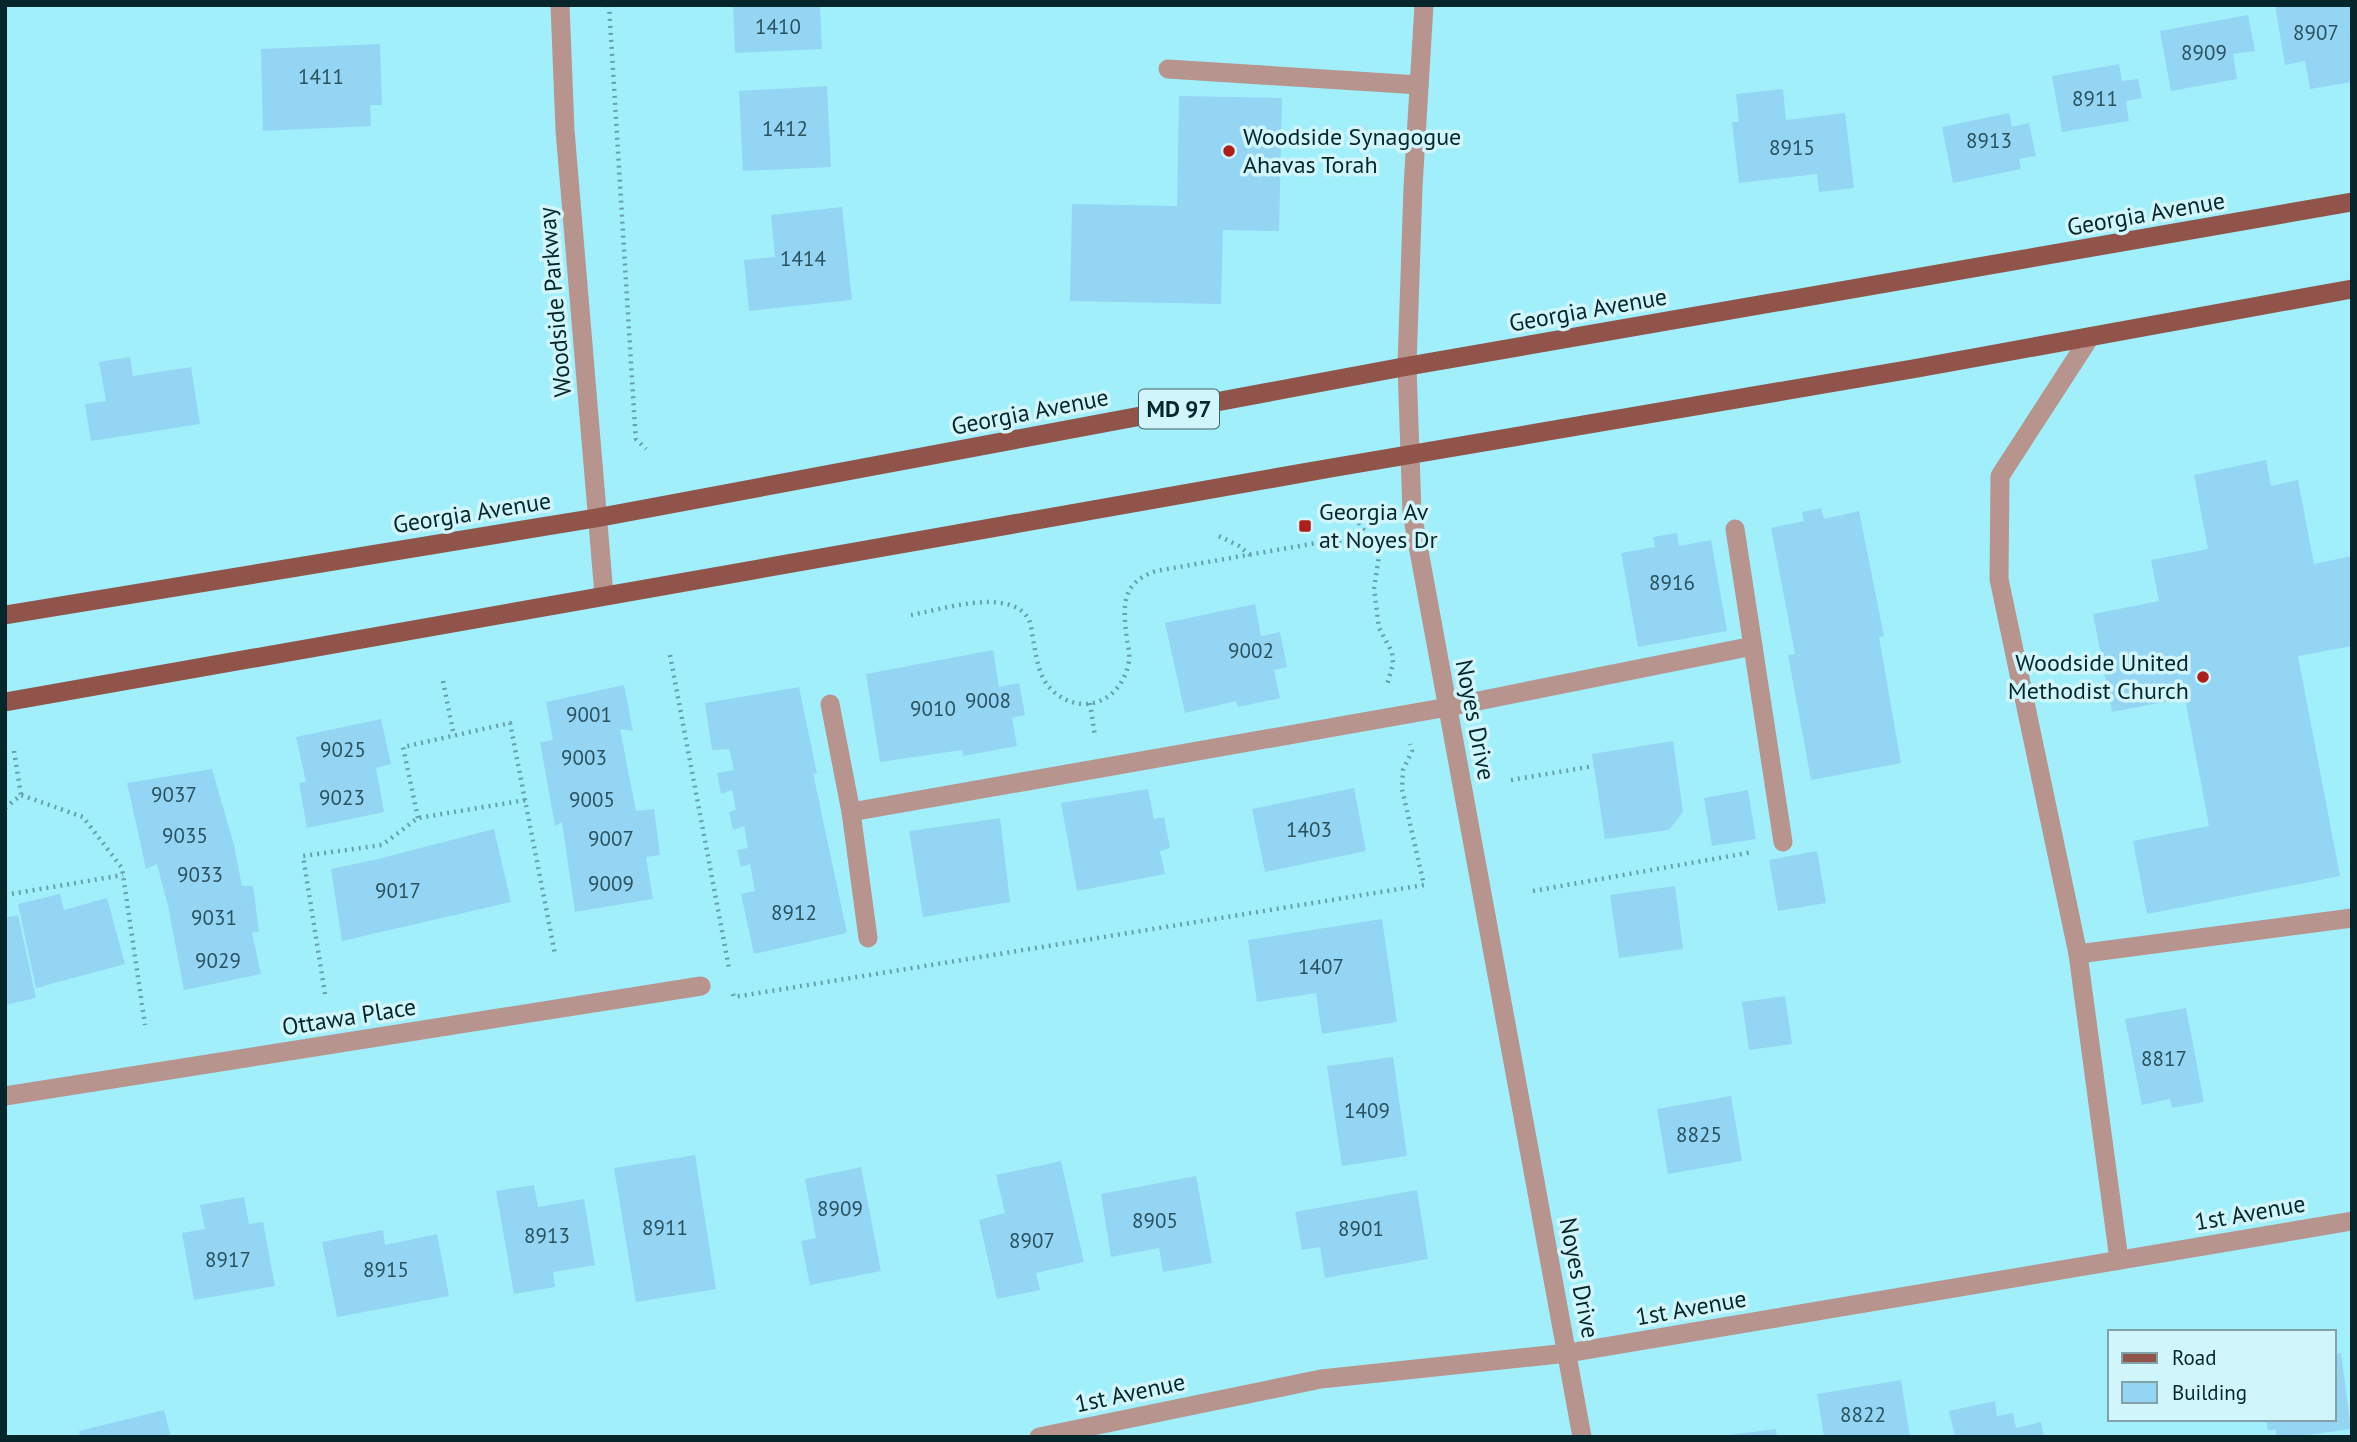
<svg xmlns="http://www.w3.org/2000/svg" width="2357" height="1442" viewBox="0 0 2357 1442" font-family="'PT Sans',sans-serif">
<rect width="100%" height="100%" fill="#a1effb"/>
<g fill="#94d5f3">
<path d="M733,5H820L822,49L735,53Z"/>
<path d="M2275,5H2352V82L2310,89L2305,61L2285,65Z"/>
<path d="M2248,15L2255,51L2233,54L2237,79L2171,91L2160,31Z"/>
<path d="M380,44L382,105H370L371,126L263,131L261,49Z"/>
<path d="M2119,64L2122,81L2138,79L2142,98L2126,101L2129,121L2062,132L2052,76Z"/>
<path d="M827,86L831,167L743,171L739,91Z"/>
<path d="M1783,89L1786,120L1845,113L1854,188L1819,192L1817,174L1739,183L1732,122H1739L1736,94Z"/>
<path d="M1179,96L1282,98L1279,231L1223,230L1221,304L1070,301L1072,204L1177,206Z"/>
<path d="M2009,113L2012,127L2029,123L2036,156L2019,159L2021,169L1953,183L1942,127Z"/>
<path d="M842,207L852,300L749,311L744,260L775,257L771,215Z"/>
<path d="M130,357L133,376L191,367L200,424L91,441L85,404L106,401L99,362Z"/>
<path d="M2266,460L2271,486L2298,480L2314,564L2352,556V646L2298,656L2340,876L2147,914L2133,841L2209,826L2185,698L2112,712L2093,614L2159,601L2151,560L2208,549L2194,475Z"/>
<path d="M1821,508L1824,519L1859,511L1884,636L1879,637L1901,763L1811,780L1788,655L1795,654L1771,528L1804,521L1802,512Z"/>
<path d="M1677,533L1679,546L1711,540L1727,631L1638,647L1621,553L1655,547L1653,537Z"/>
<path d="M1255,604L1261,636L1280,632L1287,667L1274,670L1280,698L1238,707L1236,701L1185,713L1165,623Z"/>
<path d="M993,650L999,687L1019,683L1025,715L1012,718L1017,746L963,756L962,750L880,762L866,674Z"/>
<path d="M624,685L633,731L620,729L636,811L654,809L660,855L646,857L653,899L575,912L562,822L555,826L540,742L553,740L546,702Z"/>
<path d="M799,687L817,774L813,773L847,933L754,954L741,894L755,891L750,864L741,867L737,850L748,848L744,826L733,830L729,812L736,810L732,790L721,794L717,773L734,770L729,749L712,750L705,703Z"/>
<path d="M381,719L391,764L376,768L384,812L307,828L299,783L306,782L296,737Z"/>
<path d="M1673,741L1683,812L1669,830L1605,839L1592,754Z"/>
<path d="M212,769L234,845L242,886H253L259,931L252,933L261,974L184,990L168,906L157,864L146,869L127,783Z"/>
<path d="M1354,788L1366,851L1265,872L1252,809Z"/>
<path d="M1148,789L1154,819L1164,817L1170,848L1160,851L1165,874L1077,891L1061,803Z"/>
<path d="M1748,790L1756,839L1712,846L1704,798Z"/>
<path d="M1000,818L1010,902L923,917L909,831Z"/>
<path d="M494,829L511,902L342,941L331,869L374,860Z"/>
<path d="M1817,851L1826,903L1778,911L1769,860Z"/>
<path d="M1675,886L1683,949L1619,958L1610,895Z"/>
<path d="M60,894L64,910L107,898L125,964L36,988L18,904Z"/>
<path d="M18,915L36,998L5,1005V918Z"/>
<path d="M1382,919L1397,1022L1322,1034L1316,993L1257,1002L1248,940Z"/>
<path d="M1785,996L1792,1044L1749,1050L1742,1002Z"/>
<path d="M2186,1008L2204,1102L2172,1108L2170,1099L2142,1105L2125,1019Z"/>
<path d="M1393,1057L1407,1156L1342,1166L1327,1066Z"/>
<path d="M1731,1096L1742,1161L1668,1174L1657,1109Z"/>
<path d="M695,1155L716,1289L636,1302L614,1168Z"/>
<path d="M1061,1161L1084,1262L1036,1273L1040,1290L997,1299L979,1220L1005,1213L996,1175Z"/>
<path d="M861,1167L881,1271L810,1285L801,1241L816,1238L805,1179Z"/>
<path d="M1196,1176L1212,1263L1163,1272L1159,1248L1111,1257L1101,1194Z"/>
<path d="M534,1185L538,1207L584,1199L595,1265L553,1272L555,1287L514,1294L496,1191Z"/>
<path d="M1417,1190L1428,1259L1325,1278L1320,1247L1302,1250L1295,1212Z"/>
<path d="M244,1197L249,1224L263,1222L275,1286L194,1300L182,1233L205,1229L200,1205Z"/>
<path d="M383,1230L385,1245L437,1234L449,1296L337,1317L322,1242Z"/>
<path d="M2341,1353L2351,1429L2294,1437H2276V1429L2268,1431L2266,1419H2334V1354Z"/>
<path d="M1901,1380L1910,1437H1824L1817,1394Z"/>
<path d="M1995,1401L1997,1416L2013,1413L2016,1428L2041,1422L2044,1437H1955L1949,1411Z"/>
<path d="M164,1410L171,1437H80L79,1431Z"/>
<path d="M1776,1429L1777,1437H1728V1435Z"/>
</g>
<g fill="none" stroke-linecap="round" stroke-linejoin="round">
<g stroke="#65a2ab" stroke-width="4.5" stroke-dasharray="2 5" stroke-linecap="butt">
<path d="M609,5L635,428L636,439L646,449"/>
<path d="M1359,523L1372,542L1379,556L1374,589L1379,628L1392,652L1393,664L1387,685"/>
<path d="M1219,536L1239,546L1250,555"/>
<path d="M911,615C940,610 1008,587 1028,618C1032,625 1032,637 1034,644C1037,662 1040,680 1054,692C1085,718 1123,699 1129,661C1130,654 1128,646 1127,640C1123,607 1120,583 1156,571L1328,541L1372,542"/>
<path d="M670,655L729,968"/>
<path d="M443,681L454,736"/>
<path d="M1090,703L1095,737"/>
<path d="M14,751L21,795"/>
<path d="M1511,780L1594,766"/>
<path d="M5,808L21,795L83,817L122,868L145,1025"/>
<path d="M418,818L403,747L510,723L555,954"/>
<path d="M1533,891L1753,852"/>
<path d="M5,895L123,875"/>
<path d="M325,994L303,856L382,845L418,818L526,800"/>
<path d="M733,994L734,997L1424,885L1402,789L1403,770L1412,751L1410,744"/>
</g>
<g stroke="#b8948e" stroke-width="19">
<path d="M1168,69L1419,85"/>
<path d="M2090,337L2000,476L1999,579L2078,954L2119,1260"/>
<path d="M1735,529L1783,842"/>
<path d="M830,704L851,812L868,938"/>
<path d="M851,812L1448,707L1753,646"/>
<path d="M2078,954L2352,918"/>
</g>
<g stroke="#b8948e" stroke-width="19">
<path d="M560,5L565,130L604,595"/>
<path d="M1424,5L1413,187L1407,366L1412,513L1582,1437"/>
<path d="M5,1096L701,986"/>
<path d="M1039,1437L1321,1379L1568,1353L2352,1221"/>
</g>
<g stroke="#91544b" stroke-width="19">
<path d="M5,615L596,518L1403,367L2352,202"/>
<path d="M5,702L1331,468L1918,368L2352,289"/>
</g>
</g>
<g fill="#af1e19" stroke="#d0f5fb" stroke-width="2.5">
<circle cx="1229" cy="151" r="7"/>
<rect x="1298" y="519" width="14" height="14" rx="3.5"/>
<circle cx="2203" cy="677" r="7"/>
</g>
<g text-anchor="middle" stroke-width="7" stroke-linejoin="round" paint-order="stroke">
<g font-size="21" fill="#29525e">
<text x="778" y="34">1410</text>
<text x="2316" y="40">8907</text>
<text x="2204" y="60">8909</text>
<text x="321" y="84">1411</text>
<text x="2095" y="106">8911</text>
<text x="785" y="136">1412</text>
<text x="1989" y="148">8913</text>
<text x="1792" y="155">8915</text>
<text x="803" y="266">1414</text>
<text x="1672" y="590">8916</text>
<text x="1251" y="658">9002</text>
<text x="988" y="708">9008</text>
<text x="933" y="716">9010</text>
<text x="589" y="722">9001</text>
<text x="343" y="757">9025</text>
<text x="584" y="765">9003</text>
<text x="174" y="802">9037</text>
<text x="342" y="805">9023</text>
<text x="592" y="807">9005</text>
<text x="1309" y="837">1403</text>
<text x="185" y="843">9035</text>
<text x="611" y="846">9007</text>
<text x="200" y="882">9033</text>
<text x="611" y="891">9009</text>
<text x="398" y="898">9017</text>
<text x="794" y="920">8912</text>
<text x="214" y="925">9031</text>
<text x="218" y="968">9029</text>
<text x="1321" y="974">1407</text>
<text x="2164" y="1066">8817</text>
<text x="1367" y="1118">1409</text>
<text x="1699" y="1142">8825</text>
<text x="840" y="1216">8909</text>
<text x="1155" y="1228">8905</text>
<text x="665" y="1235">8911</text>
<text x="1361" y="1236">8901</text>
<text x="547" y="1243">8913</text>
<text x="1032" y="1248">8907</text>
<text x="228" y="1267">8917</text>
<text x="386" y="1277">8915</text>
<text x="1863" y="1422">8822</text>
</g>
<rect fill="#d0f5fb" stroke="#42656a" stroke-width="2" x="1139" y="389.5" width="80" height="39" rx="5"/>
<g font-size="23" font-weight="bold" fill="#05272c">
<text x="1179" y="417">MD 97</text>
</g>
<g font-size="24" fill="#05272c" stroke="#d0f5fb" text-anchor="start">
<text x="1243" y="145">Woodside Synagogue<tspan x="1243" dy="28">Ahavas Torah</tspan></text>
<text x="1319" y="520">Georgia Av<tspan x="1319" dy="28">at Noyes Dr</tspan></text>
<text x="2189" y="671" text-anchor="end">Woodside United<tspan x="2189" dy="28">Methodist Church</tspan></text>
</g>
<g font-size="24" fill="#05272c" stroke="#d0f5fb">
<text transform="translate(2146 214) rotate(-10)" y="8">Georgia Avenue</text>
<text transform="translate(555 302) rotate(-95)" y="8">Woodside Parkway</text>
<text transform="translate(1588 310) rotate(-10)" y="8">Georgia Avenue</text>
<text transform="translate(1030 412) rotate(-11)" y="8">Georgia Avenue</text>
<text transform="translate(472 513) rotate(-9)" y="8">Georgia Avenue</text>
<text transform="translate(1475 720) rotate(79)" y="8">Noyes Drive</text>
<text transform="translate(349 1017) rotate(-9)" y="8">Ottawa Place</text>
<text transform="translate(2250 1213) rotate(-10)" y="8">1st Avenue</text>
<text transform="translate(1579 1278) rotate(79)" y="8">Noyes Drive</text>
<text transform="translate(1691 1308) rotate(-10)" y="8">1st Avenue</text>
<text transform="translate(1130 1393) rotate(-12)" y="8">1st Avenue</text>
</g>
</g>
<rect width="2357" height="1442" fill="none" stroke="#05272c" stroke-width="14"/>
<rect x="2108" y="1330" width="228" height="91" fill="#d0f5fb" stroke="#7fa3a8" stroke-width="2"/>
<rect x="2122" y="1353" width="35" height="10" fill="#91544b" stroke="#7fa3a8" stroke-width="2"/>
<text x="2172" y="1365" font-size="21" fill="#05272c">Road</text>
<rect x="2122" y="1382" width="35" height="21" fill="#94d5f3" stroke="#7fa3a8" stroke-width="2"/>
<text x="2172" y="1400" font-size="21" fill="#05272c">Building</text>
</svg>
